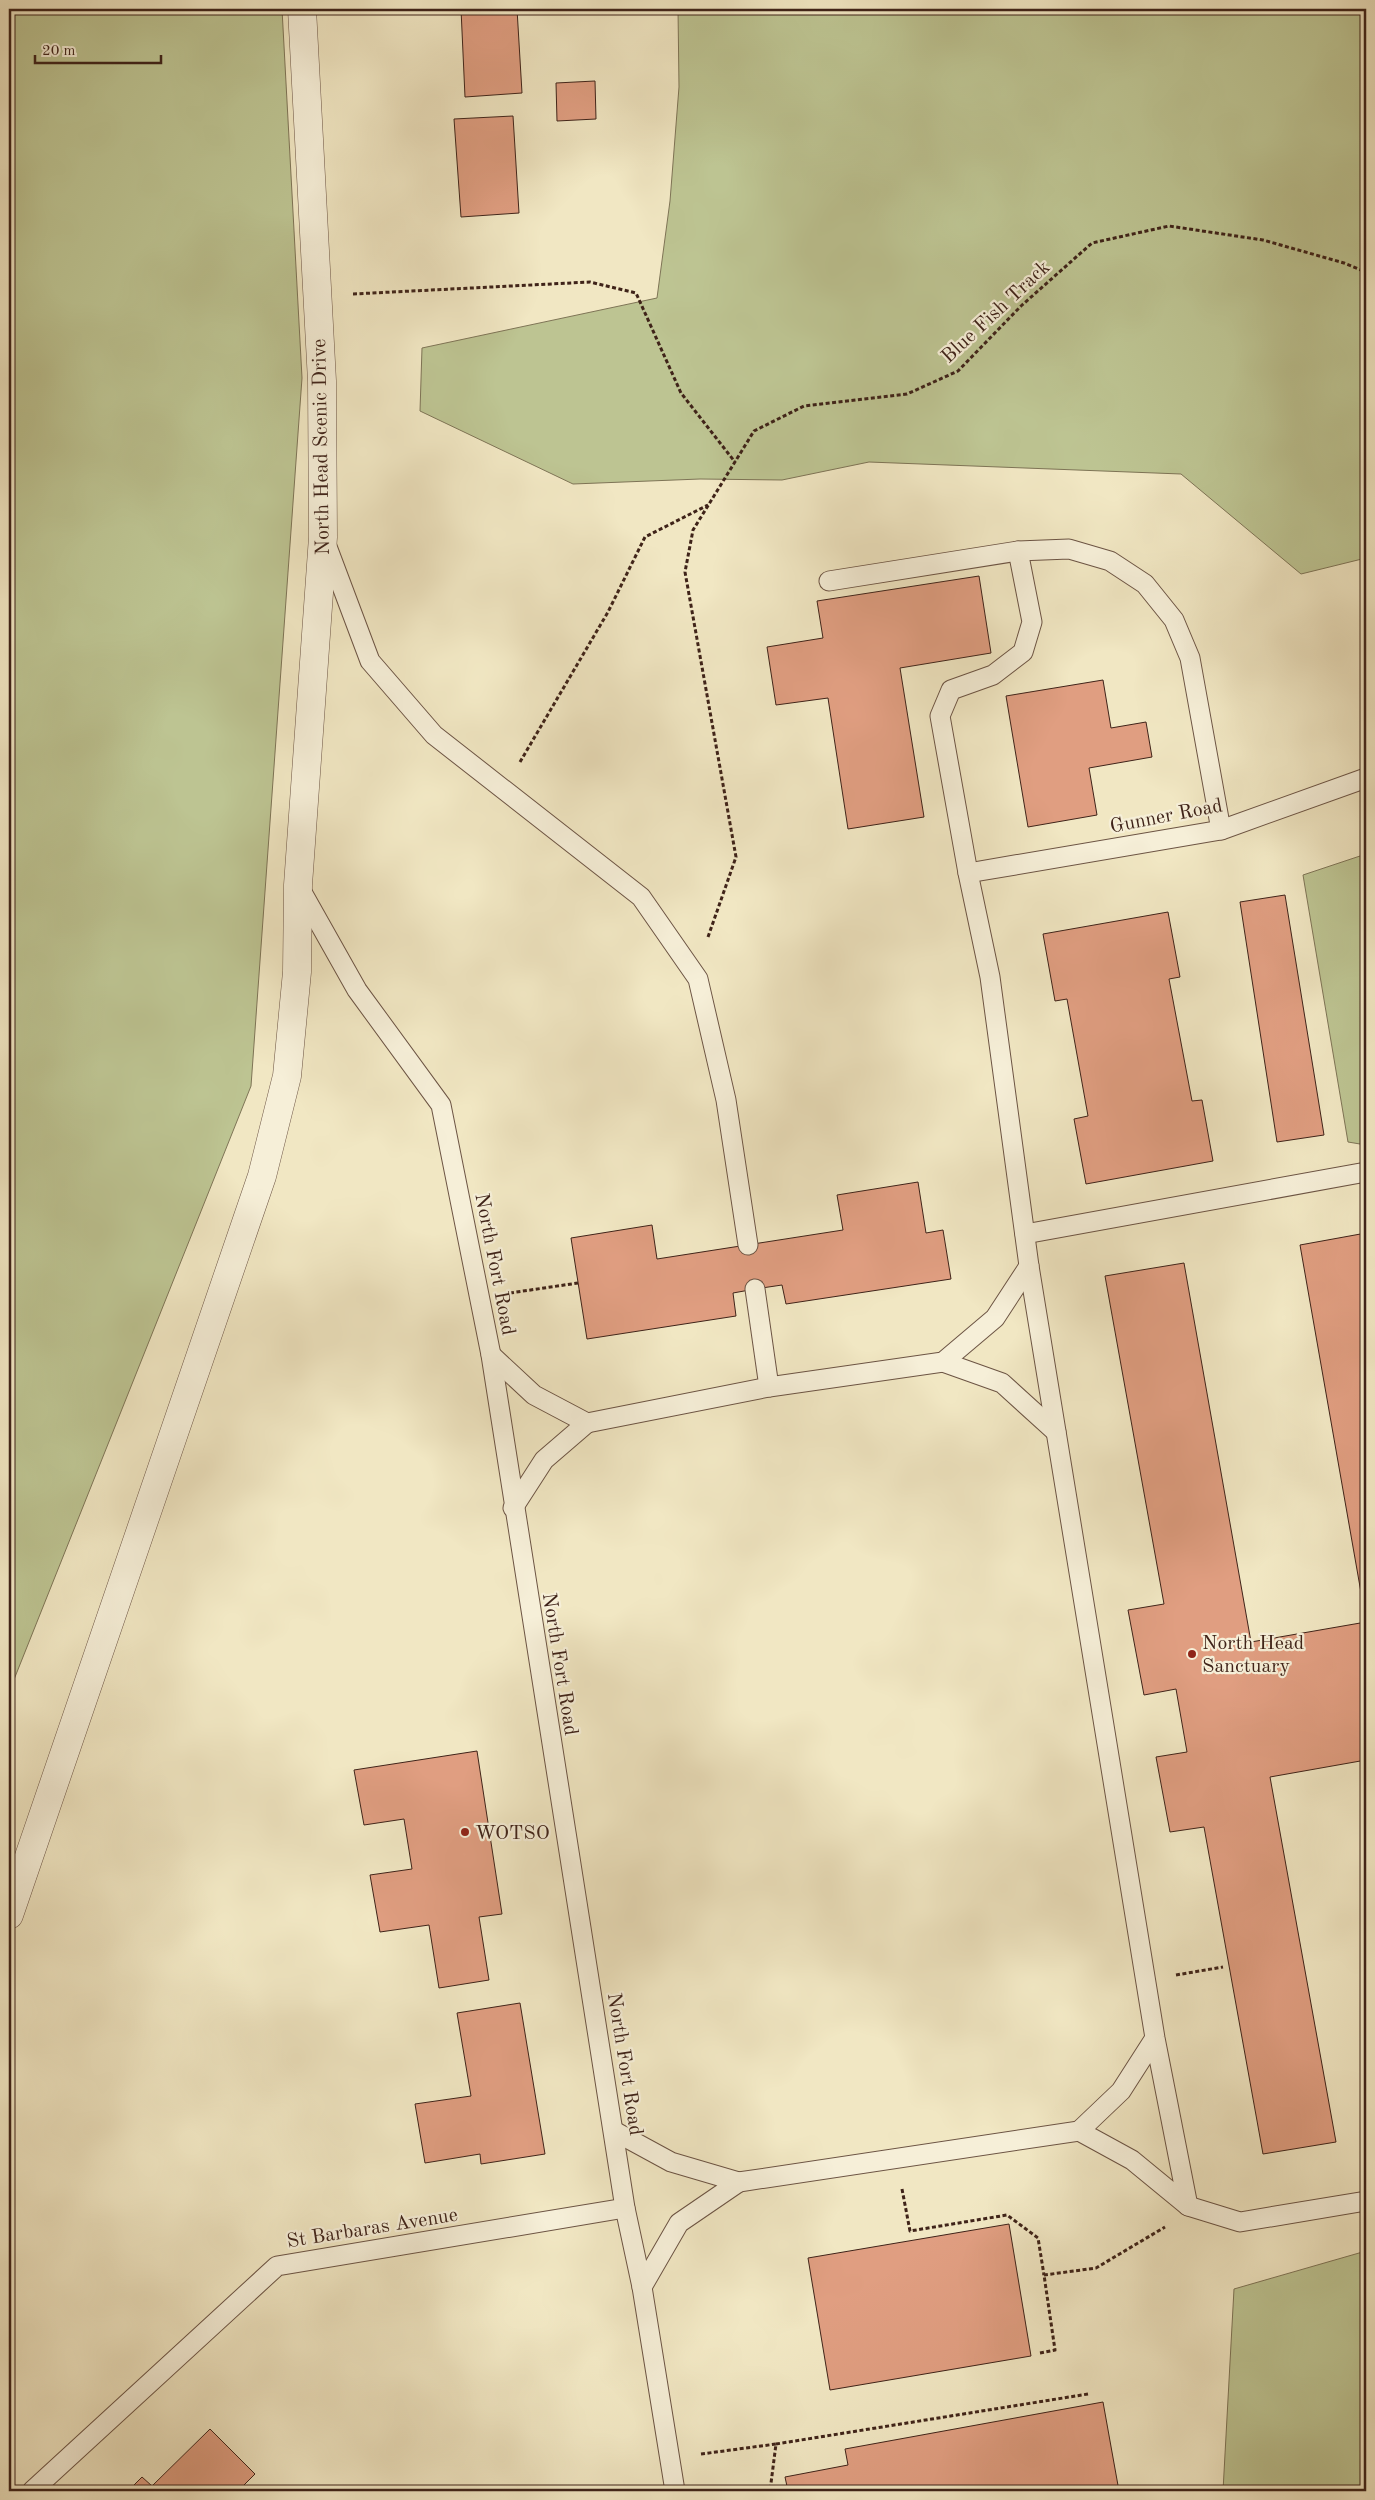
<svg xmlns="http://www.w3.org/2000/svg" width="1375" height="2500" viewBox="0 0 1375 2500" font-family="'Old Standard TT',serif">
<rect width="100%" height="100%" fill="#f1e7c3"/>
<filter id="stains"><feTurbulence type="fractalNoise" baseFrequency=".004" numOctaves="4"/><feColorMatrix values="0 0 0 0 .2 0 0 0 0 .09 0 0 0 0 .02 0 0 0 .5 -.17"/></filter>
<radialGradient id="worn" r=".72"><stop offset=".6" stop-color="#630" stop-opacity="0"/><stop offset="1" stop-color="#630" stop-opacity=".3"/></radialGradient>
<g fill="#bdc492" stroke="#7e7456">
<path d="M9,9H282L302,378L251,1086L9,1692Z"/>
<path d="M678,9H1366V558L1301,574L1181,474L869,462L782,480L700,479L573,484L420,411L422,348L657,298L670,201L679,87Z"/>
<path d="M1366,854V1145L1348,1142L1303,875Z"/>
<path d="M1366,2251V2491H1223L1234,2289Z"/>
</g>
<g fill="#e09e81" stroke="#3f2319">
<path d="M461,9H517L522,93L465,97Z"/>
<path d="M595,81L596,119L557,121L556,83Z"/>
<path d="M513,116L519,213L461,217L454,119Z"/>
<path d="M979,576L991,653L900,668L924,817L848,829L828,698L776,705L767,647L823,638L817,601Z"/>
<path d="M1103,680L1111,728L1146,722L1152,757L1089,768L1097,815L1028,827L1006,696Z"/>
<path d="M1285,895L1324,1135L1277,1142L1240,902Z"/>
<path d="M1168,912L1180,977L1169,979L1192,1101L1202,1100L1213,1161L1086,1184L1074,1119L1088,1116L1067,999L1055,1001L1043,934Z"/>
<path d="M918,1182L926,1233L943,1230L951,1279L786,1304L782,1285L755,1289L733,1293L736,1316L587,1339L571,1238L652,1225L657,1259L843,1230L837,1195Z"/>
<path d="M1366,1233V1621L1300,1245Z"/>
<path d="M1184,1263L1251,1642L1366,1622V1760L1270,1777L1336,2142L1263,2154L1204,1827L1170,1832L1156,1757L1187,1752L1176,1689L1144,1695L1128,1610L1164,1604L1105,1276Z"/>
<path d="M477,1751L502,1914L479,1917L489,1980L439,1988L429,1925L380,1932L370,1875L412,1869L404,1819L364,1825L354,1770Z"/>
<path d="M520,2003L545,2154L481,2164L480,2154L425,2163L415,2104L471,2096L457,2013Z"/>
<path d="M1009,2224L1031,2356L830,2390L808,2258Z"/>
<path d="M1103,2402L1119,2491H788L785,2477L848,2465L845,2449Z"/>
<path d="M210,2429L255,2474L238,2491H128L142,2477L152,2486Z"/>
</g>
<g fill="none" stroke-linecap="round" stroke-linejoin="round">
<g stroke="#6c5444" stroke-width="21">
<g id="service">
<path d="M326,544L370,661L434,735L641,897L698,979L726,1100L748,1245"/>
<path d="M1018,551L1032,622L1023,652L993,675L951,690L940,716L968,873L990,977L1029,1266L1155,2038L1188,2206L1132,2160L1079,2131L1121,2091L1155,2038"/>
<path d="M829,581L1018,551L1069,549L1110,561L1145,584L1174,620L1190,658L1221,830"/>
<path d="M968,873L1221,830L1366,778"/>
<path d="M299,887L357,990L441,1105L491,1355L625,2208L642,2287L675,2491"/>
<path d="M1025,1234L1366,1172"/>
<path d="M755,1289L769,1387"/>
<path d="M491,1355L534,1395L587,1423L544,1460L513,1508"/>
<path d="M943,1362L1002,1383L1056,1432"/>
<path d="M587,1423L769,1387L943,1362L995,1318L1029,1266"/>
<path d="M614,2131L671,2162L739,2182L679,2223L642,2287"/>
<path d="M739,2182L1079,2131"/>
<path d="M1188,2206L1240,2222L1366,2201"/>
<path d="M32,2491L277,2266L625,2208"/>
</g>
</g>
<g stroke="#6c5444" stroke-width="29">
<path id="tertiary" d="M9,1915L262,1176L287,1076L297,972L298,885L323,537L322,381L302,9"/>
</g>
<g stroke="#3f2319" stroke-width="3" stroke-dasharray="4 2.5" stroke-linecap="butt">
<path d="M353,294L590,282L636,293L681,393L735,462"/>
<path d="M520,762L608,612L645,537L708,505"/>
<path d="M708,937L736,857L685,572L693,530L754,431L804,406L907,394L958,371L1021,306L1092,243L1169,226L1263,240L1344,263L1366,272"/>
<path d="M510,1293L578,1283"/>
<path d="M1176,1975L1223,1967"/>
<path d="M902,2189L910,2231L1007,2215L1038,2238L1044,2275"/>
<path d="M1040,2353L1055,2350L1044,2275L1096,2268L1165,2227"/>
<path d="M776,2444L1088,2394"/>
<path d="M701,2454L776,2444L770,2491"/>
</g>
<use href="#service" stroke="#f6efd8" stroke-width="19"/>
<use href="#tertiary" stroke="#f6efd8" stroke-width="28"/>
</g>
<g fill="#8f2418" stroke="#f6efd8" stroke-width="2">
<circle cx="1192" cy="1654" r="5"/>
<circle cx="465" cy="1832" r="5"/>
</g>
<g text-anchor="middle" stroke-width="4.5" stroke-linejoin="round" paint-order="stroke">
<g font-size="20" fill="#3f2319" stroke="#f6efd8">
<text transform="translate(995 311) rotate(-43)" y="7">Blue Fish Track</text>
<text transform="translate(320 447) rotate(-91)" y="7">North Head Scenic Drive</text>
<text transform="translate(1166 815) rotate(-11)" y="7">Gunner Road</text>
<text transform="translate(496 1264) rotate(79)" y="7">North Fort Road</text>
<text transform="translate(561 1664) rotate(81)" y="7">North Fort Road</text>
<text transform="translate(626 2064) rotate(81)" y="7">North Fort Road</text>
<text transform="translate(372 2227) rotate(-9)" y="7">St Barbaras Avenue</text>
</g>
<g font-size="20" fill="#3f2319" stroke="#f6efd8" text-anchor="start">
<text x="1202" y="1649">North Head<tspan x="1202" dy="23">Sanctuary</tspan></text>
<text x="475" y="1839">WOTSO</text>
</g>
</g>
<rect width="1375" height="2500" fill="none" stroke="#f1e7c3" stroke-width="30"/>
<rect x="10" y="10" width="1355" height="2480" fill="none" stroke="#3f2319" stroke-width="2.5"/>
<rect x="15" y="15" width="1345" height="2470" fill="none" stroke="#3f2319"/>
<path d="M35 55v8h126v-8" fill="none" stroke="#3f2319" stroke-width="2.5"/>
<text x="42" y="55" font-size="15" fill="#3f2319" stroke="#f6efd8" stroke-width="4" paint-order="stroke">20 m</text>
<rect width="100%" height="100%" filter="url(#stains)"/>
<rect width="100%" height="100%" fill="url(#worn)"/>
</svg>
